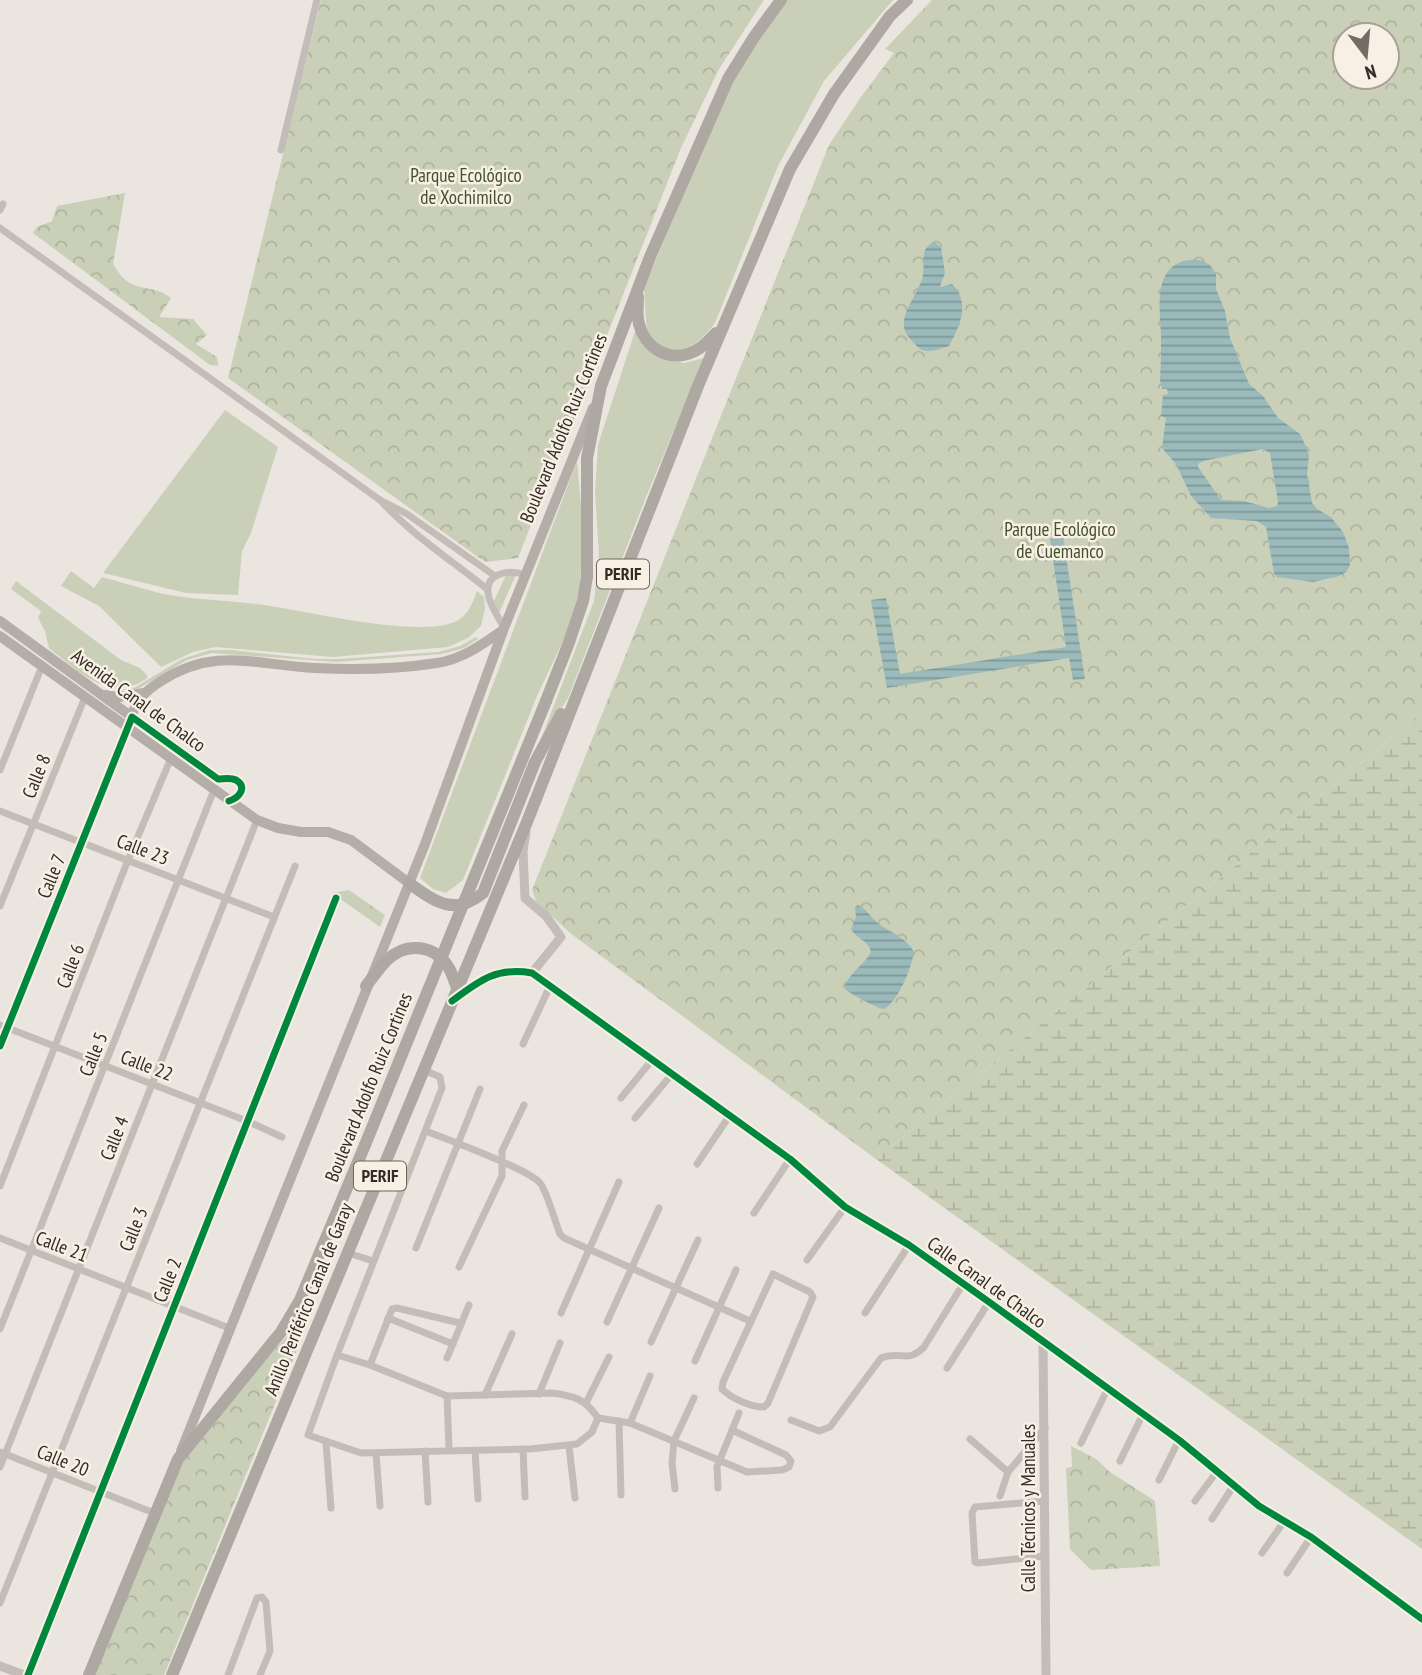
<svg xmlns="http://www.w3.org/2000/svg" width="1422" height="1675" viewBox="0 0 1422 1675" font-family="'PT Sans Narrow',sans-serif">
<defs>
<pattern id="forest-crowns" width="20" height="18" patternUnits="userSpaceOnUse" patternTransform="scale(1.75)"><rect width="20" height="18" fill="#cad0b8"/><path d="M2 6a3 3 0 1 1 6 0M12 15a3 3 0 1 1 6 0" fill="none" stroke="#aeb39e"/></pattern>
<pattern id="wetland-marsh" width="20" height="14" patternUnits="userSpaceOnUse" patternTransform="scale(1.75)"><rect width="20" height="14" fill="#cad0b8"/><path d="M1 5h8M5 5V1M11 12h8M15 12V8" fill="none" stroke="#aeb39e"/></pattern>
<pattern id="water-rules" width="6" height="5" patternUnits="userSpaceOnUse" patternTransform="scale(1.75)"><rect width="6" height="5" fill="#9ababb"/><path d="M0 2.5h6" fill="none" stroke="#7e9798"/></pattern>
</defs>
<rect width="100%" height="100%" fill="#eae5de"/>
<g fill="#cad0b8">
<path d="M785,0H893L824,81L778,166L715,323C696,349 673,362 647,336L644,288L734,75Z"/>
<path d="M637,325L663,359L684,363L704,358L646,497L568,698L539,744L594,601L599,555L595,493L598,445Z"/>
<path d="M225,410L278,447L251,533L242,551L238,595L186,593L103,573Z"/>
<path d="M577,461L583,529L580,591L564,639L537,696L463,880L446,893L433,889L420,878Z"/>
<path d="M71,571L94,588L102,577C121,582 140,588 159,593C196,601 234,600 271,606C314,613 413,636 452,623C467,618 472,605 477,591L484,597L485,609L481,626L468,638L448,647L333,657L216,647L193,652L161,667L99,606L61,586Z"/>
<path d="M514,574L515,577L499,613L494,601L506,575Z"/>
<path d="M16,581L121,660L140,668L147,675V678C110,705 77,670 49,648L45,631L38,618L41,611L11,589Z"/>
<path d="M476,637L478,639L464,648L442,654L336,662L212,653L187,660L136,690H117L134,688L182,659L210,650H231L315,659H339L438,652L460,646Z"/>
</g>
<g fill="url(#forest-crowns)" fill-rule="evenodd">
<path d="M321,0H764L719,69L681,148L559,457L551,460L541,481L546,487L518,558L485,562L228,378Z"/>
<path d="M932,0H1422V713L876,1159L570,933L536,901L532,890L829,145L861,97L894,53L885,49ZM1345,35H1387V77H1345Z"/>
<path d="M125,193L113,264C117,270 122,278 128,282C143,291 156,286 171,298L159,317L193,319L207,335L196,344L217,357L218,366L210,365L33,233L37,227L52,221L57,206Z"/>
<path d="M349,890L385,915L380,927L332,893Z"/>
<path d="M304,1308L313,1311L164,1675H92L176,1454L288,1335Z"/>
<path d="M1071,1446L1096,1459L1110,1472L1155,1501L1160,1566L1091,1570L1070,1549L1066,1468L1072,1467Z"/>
</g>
<path fill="url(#wetland-marsh)" d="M1422,713V1549L876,1159Z"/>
<g fill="url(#water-rules)" fill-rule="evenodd">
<path d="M935,242L941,247L945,273L940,287L952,284C971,304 960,325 949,346C936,350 924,356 915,344C912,340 907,337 905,331C899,312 920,293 923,275C925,262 919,247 935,242Z"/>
<path d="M1200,260L1210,265L1216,274V289L1225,311L1230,338L1249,384L1263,396L1278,418L1300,434L1303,440L1309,455L1307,474L1312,503L1317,509L1331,517L1343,532L1349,548L1350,565L1346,572L1339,576L1313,582L1277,577L1274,573L1266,527L1257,521L1211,518L1191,496L1176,464L1162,448L1166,418L1161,416L1163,395L1168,394L1167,389H1162L1160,380C1161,365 1161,350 1161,335C1159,302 1153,257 1200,260ZM1263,449L1270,453L1278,502L1277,506L1269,508L1244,501L1221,500L1198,467V464L1203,461Z"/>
<path d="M1063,537L1085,679L1073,680L1069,658L887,688L871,600L886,598L900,674L1066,647L1050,539Z"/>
<path d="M858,905C867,909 871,918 879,924C891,933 907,938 914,952C911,969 899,1000 884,1009C878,1009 847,992 844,988C848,974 864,965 871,952C869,941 857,939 851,929L856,917L855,907Z"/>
</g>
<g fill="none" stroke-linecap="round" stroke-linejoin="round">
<g stroke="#c4bdb7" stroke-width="7">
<path d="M281,150L317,0"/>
<path d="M0,210L3,204"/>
<path d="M0,228L380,500"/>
<path d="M487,589C451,560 411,534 380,500L407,514L495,576"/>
<path d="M504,628C499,618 492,608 489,598C482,573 508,569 525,575"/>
<path d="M0,770L42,666"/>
<path d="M0,811L274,917"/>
<path d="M0,906L85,697"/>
<path d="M0,1025L247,1121L282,1137"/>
<path d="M523,1044L550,986"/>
<path d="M0,1046L129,724"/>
<path d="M424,1070L440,1077L442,1088L337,1355L308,1435L361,1453L530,1449L577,1444L592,1432L598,1418"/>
<path d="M621,1098L652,1060"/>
<path d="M635,1118L672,1074"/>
<path d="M426,1131C446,1139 529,1169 540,1183C547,1191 555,1222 560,1234L564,1238L750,1321"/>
<path d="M697,1164L730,1115"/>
<path d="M0,1186L128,860L171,758"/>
<path d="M754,1213L790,1159"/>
<path d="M0,1238L229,1328"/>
<path d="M416,1248L480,1089"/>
<path d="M348,1253L373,1261"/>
<path d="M807,1260L845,1207"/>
<path d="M459,1267L502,1176V1151L524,1105"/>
<path d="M773,1274L810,1292L813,1297L768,1403L764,1407C751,1407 732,1399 722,1389L723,1382Z"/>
<path d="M561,1313L619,1182"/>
<path d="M865,1313L909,1245"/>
<path d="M388,1318L453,1344"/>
<path d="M607,1322L659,1208"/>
<path d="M0,1329L214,790"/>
<path d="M651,1342L698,1240"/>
<path d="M1043,1342L1179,1440L1259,1506L1311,1537L1422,1619"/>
<path d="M337,1355L370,1365L447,1396L552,1393C575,1396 585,1399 598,1418"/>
<path d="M447,1358L469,1305"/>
<path d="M695,1361L736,1270"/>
<path d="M370,1365L392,1309L397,1308L460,1323"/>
<path d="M947,1368L989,1302"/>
<path d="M539,1394L560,1343"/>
<path d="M485,1395L512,1334"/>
<path d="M447,1396L449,1449"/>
<path d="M586,1403L609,1357"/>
<path d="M598,1418L630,1423L747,1472L782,1470L789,1467L791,1461L786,1455L732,1430"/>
<path d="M791,1420L819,1431L830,1427L881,1358C899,1350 908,1364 924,1347L963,1284"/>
<path d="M619,1421L621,1495"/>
<path d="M630,1423L650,1376"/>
<path d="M970,1439L1008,1472"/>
<path d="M326,1443L331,1508"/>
<path d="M1081,1443L1108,1388"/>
<path d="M569,1446L575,1498"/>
<path d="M523,1449L525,1497"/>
<path d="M475,1450L478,1499"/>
<path d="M425,1451L428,1502"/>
<path d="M0,1452L154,1513"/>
<path d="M376,1453L380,1506"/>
<path d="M1120,1461L1143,1414"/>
<path d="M0,1467L257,820"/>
<path d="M1159,1480L1179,1440"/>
<path d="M718,1488L717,1467L739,1413"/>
<path d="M675,1489L672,1463L674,1441L694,1398"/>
<path d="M1000,1496L1008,1472L1045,1428"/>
<path d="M1195,1501L1218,1470"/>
<path d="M1212,1519L1234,1485"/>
<path d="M1262,1553L1285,1520"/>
<path d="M1045,1556L978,1563L975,1562L972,1513L975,1507L1045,1501"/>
<path d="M1287,1573L1311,1537"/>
<path d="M0,1603L295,866"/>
<path d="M28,1675L336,898"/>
<path d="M228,1675L257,1598L262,1597L266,1602L270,1651L260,1675"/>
</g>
<g stroke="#c4bdb7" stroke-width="9">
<path d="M132,717L218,779C224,779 230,777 236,780C248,787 239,798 229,801"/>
<path d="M526,832L523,851L525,898L546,916L561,937L532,973"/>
<path d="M453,1000C481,980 496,967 532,973L790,1159L845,1207L909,1245L1043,1342L1046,1675"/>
<path d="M0,1666L24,1675"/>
</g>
<g stroke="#b4ada8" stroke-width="10">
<path d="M0,621L132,717C135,700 147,690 161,681C215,646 255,665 315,668C355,670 398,669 437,663C463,659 483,644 503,630"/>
<path d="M0,636L257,820L278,828L301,832H328L351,840L409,883"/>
<path d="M105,695L119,697L144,693"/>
<path d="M181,1451L425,844L504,628L593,408"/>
</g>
<g stroke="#aea8a2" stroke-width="12">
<path d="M638,297C638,304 637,312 638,319C643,350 673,366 700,348C706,344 711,338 716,333"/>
<path d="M546,701L568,645L583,601L587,577V458L601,386L650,257L728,79L754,37L781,0"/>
<path d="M409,883C434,901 454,917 483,893L535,762L561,714"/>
<path d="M366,986C373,977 380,967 387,960C407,941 435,945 449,968C452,974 455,982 457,988"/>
<path d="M89,1675L178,1459L281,1332L300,1300L365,1145"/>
<path d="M172,1675L527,822L698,386L790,169L834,94L890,16L907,0"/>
</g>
<path stroke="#aea8a2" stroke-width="12" d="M365,1145L546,701"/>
<g stroke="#f8f0e4" stroke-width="11">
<g id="cycleway">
<path d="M452,1001C480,980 496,967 532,973L790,1159L845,1207L909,1245L989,1302L1179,1440L1259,1506L1311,1537L1422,1619"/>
<path d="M0,1046L132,717L218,779C224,779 230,777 236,780C248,787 239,798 229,801"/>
<path d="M28,1675L336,898"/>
</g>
</g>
<use href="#cycleway" stroke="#00873e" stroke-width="7"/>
</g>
<g text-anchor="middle" stroke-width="5" stroke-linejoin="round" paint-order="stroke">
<g fill="#f8f0e4" stroke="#6e665f" stroke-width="2">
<rect x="597" y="559.5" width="52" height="29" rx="5"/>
<rect x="354" y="1161.5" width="52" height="29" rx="5"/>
</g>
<g font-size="18" font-weight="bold" fill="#332b26">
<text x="623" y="580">PERIF</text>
<text x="380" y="1182">PERIF</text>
</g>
<g font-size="19" fill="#41512b" stroke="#f8f0e4">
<text x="466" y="182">Parque Ecológico<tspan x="466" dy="22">de Xochimilco</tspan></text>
<text x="1060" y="536">Parque Ecológico<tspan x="1060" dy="22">de Cuemanco</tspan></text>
</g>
<g font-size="19" fill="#332b26" stroke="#f8f0e4">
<text transform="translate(563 428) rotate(-68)" y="7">Boulevard Adolfo Ruiz Cortines</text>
<text transform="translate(139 700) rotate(36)" y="7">Avenida Canal de Chalco</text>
<text transform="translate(36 776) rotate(-68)" y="7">Calle 8</text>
<text transform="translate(143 849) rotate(21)" y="7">Calle 23</text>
<text transform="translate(51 876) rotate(-68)" y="7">Calle 7</text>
<text transform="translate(70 966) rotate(-69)" y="7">Calle 6</text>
<text transform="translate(93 1054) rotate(-68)" y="7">Calle 5</text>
<text transform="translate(147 1065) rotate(21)" y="7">Calle 22</text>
<text transform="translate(368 1087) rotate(-68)" y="7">Boulevard Adolfo Ruiz Cortines</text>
<text transform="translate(114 1138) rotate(-68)" y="7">Calle 4</text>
<text transform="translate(133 1229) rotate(-68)" y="7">Calle 3</text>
<text transform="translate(62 1246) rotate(21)" y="7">Calle 21</text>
<text transform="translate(167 1280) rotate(-68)" y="7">Calle 2</text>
<text transform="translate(987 1282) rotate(36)" y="7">Calle Canal de Chalco</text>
<text transform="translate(308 1299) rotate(-68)" y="7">Anillo Periférico Canal de Garay</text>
<text transform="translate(63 1460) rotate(22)" y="7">Calle 20</text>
<text transform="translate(1028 1508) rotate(-90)" y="7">Calle Técnicos y Manuales</text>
</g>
</g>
<g transform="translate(1366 56) rotate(164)"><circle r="33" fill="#f8f0e4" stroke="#a9a198" stroke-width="2"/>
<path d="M0-5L12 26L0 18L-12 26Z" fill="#736c66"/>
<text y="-10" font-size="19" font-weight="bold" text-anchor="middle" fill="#332b26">N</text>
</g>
</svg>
